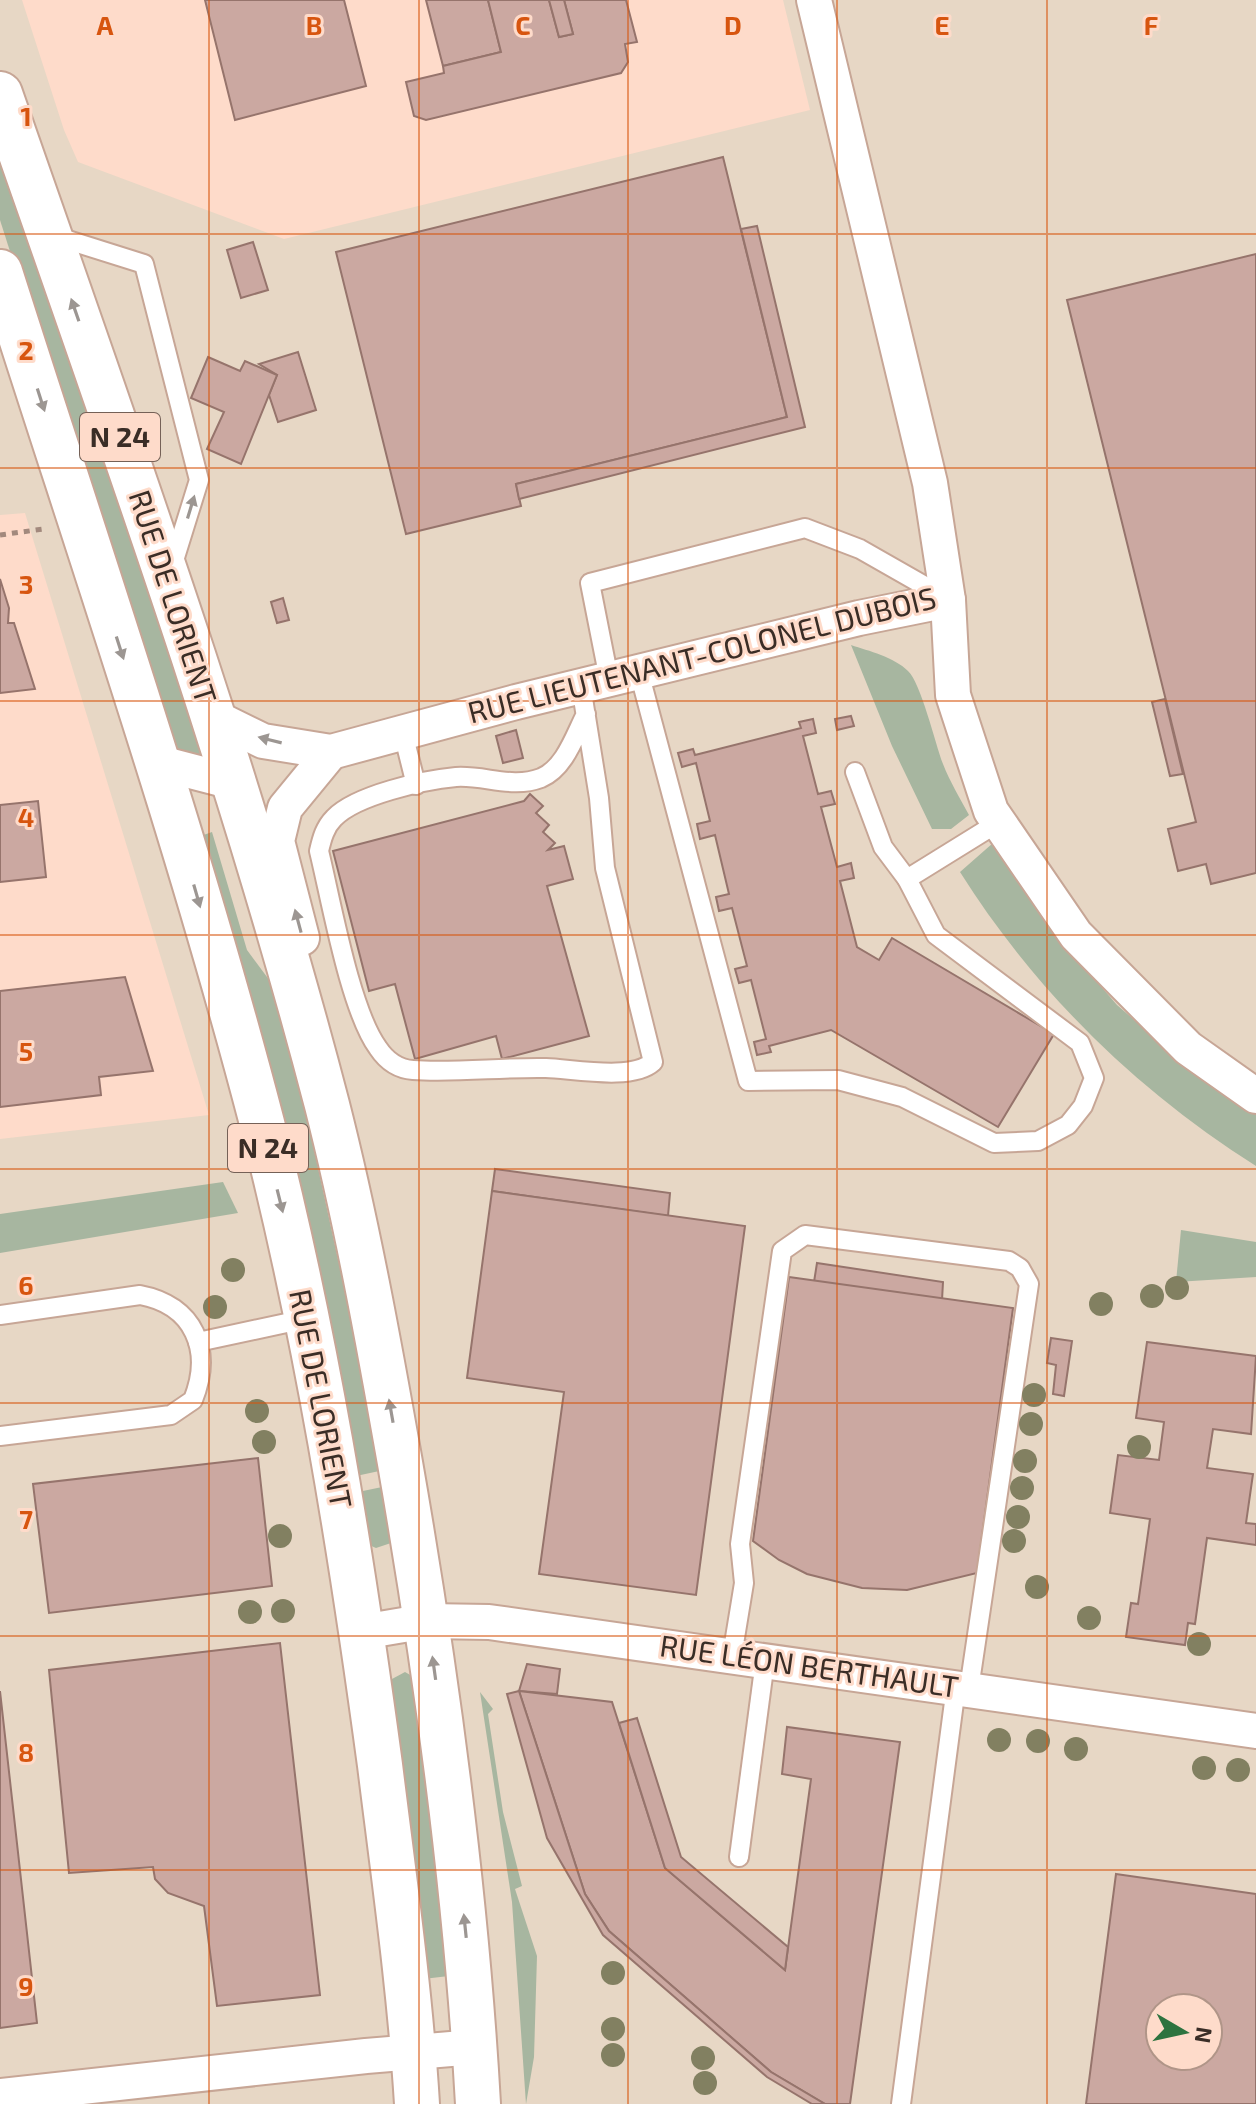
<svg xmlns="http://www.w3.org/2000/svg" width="1256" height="2104" viewBox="0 0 1256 2104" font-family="'Exo 2',sans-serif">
<rect width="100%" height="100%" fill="#fedbca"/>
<path fill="#e7d7c5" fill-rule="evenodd" d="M0,0H22L64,130L78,162L284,239L810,110L783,0H1256V2104H0V1139L209,1115L25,513L0,515ZM1160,2008H1208V2056H1160Z"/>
<g fill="#a7b6a0">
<path d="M0,125L206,766L170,753L0,220Z"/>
<path d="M851,645C869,651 894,657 908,671C921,683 935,743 943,764C950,782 960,798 969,815L951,829H932L892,746Z"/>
<path d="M212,832L247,950L270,981L305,1108L384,1470L356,1476L198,837Z"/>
<path d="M993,843L1062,941L1117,1005L1190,1068L1256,1111V1166C1137,1091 1035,991 960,872Z"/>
<path d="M223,1182L238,1213L0,1253V1214Z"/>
<path d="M1181,1230L1256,1242V1277L1176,1282Z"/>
<path d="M387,1486L391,1543L376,1548L369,1545L358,1492Z"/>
<path d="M405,1672L419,1680L449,1976L423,1979L391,1686L392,1679Z"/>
<path d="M480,1692L493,1709L488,1714L503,1812L522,1886L515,1889L537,1956L534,2057L526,2104L512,1902Z"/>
</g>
<g fill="#cba8a1" stroke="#96746c" stroke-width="2" fill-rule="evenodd">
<path d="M205,0H344L366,86L235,120Z"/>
<path d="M426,0H488L501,52L443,66Z"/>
<path d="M488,0H549L559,37L573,34L564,0H626L637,42L625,44L628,62L621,73L426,120L414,116L406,82L444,73L443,66L501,52Z"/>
<path d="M549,0H564L573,34L559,37Z"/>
<path d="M723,157L787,417L516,484L521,506L406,534L336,252Z"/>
<path d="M757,226L805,427L519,499L516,484L787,417L741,229Z"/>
<path d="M253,242L268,290L241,298L227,250Z"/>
<path d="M1256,254V873L1211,884L1206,864L1178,871L1168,829L1196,822L1067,300Z"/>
<path d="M298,352L316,410L278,422L269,395L277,375L259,364Z"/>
<path d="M208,357L240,371L245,361L277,375L241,464L207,449L224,412L191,398Z"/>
<path d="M0,579L9,608L8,623H14L35,689L0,693Z"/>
<path d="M283,598L289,620L277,623L271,602Z"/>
<path d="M1165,699L1183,774L1170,776L1152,702Z"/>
<path d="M851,716L854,726L837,730L835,719Z"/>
<path d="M813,719L816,733L803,736L818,794L831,791L835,804L821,807L837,867L851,863L854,878L840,881L857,947L879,960L892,938L1054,1034L998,1127L831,1030L769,1046L771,1052L757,1055L754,1042L766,1039L751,980L739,983L735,969L747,966L732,908L719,911L716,897L729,894L715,835L700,839L697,824L710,821L696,763L682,767L678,753L693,749L695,755L801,728L799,722Z"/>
<path d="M516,730L523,758L503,763L496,736Z"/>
<path d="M530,794L543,806L536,813L549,825L543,832L555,843L548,850L564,846L573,879L547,886L589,1036L502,1059L496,1036L415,1059L395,984L369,991L333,851L524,801Z"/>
<path d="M38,801L46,877L0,882V805Z"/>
<path d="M125,977L153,1071L99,1077L101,1095L0,1107V991Z"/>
<path d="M495,1169L670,1193L668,1216L492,1191Z"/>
<path d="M492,1191L745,1226L696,1595L539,1574L564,1392L467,1378Z"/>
<path d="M817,1263L943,1282L942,1300L814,1282Z"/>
<path d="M789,1277L1013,1308L977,1573L907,1590L862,1588L807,1574L779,1560L753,1541Z"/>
<path d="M1051,1338L1072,1341L1064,1396L1053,1394L1056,1365L1047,1363Z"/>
<path d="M1147,1342L1256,1356L1251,1434L1213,1429L1207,1468L1253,1474L1246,1523L1256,1524V1545L1207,1538L1195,1624L1188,1623L1185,1645L1126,1637L1131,1603L1138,1604L1150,1519L1110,1513L1118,1455L1159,1460L1164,1422L1136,1418Z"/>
<path d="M258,1458L272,1586L49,1613L33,1484Z"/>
<path d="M280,1643L320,1995L217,2006L204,1906L168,1893L155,1879L153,1867L69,1873L49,1670Z"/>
<path d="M527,1664L560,1669L557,1694L519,1691Z"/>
<path d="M0,1691L37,2023L0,2028Z"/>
<path d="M519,1691L612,1702L665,1868L785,1970L811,1779L782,1774L787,1727L900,1742L850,2104H825L771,2072L609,1931L585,1894Z"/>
<path d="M519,1691L585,1894L609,1931L771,2072L825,2104H812L767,2077L603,1935L547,1838L507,1694Z"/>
<path d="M637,1718L681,1857L788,1947L785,1970L665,1868L619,1723Z"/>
<path d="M1116,1874L1256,1894V2104H1086ZM1160,2008H1208V2056H1160Z"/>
</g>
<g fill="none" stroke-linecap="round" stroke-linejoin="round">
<g stroke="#c7a696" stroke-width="22">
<g id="lane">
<path d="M52,235L144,264L199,480L172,567"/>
<path d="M639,672L748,1081L838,1080L902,1097L994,1143L1038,1141L1068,1125L1083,1106L1094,1078L1080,1043L936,935L907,879"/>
<path d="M609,679L590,583L805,528L860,549L946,598"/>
<path d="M581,686L599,798L605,868L653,1062C632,1081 574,1069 546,1068C503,1067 454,1073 413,1070C398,1069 386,1060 378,1048C350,1010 331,900 319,851C322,838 325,827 334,818C356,795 424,780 456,777C485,775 512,789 541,778C565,768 575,735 586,714"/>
<path d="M403,733L416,785"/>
<path d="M855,772L883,847L907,879L999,822"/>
<path d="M0,1315L140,1295C194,1305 213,1350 193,1400L171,1415L0,1436"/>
<path d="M198,1342L305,1319"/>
<path d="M732,1656L744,1583L740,1544L782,1251L805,1235L1009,1261L1020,1268L1029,1284L969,1689"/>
<path d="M739,1857L765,1661"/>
<path d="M901,2104L956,1687"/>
</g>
</g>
<g stroke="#c7a696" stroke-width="38">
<g id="street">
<path d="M814,0L930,483L948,600L953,695L991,811L1076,935L1188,1048L1256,1096"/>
<path d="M212,716L263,741L331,752L516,702L859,618L948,600"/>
<path d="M156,762L233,782"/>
<path d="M302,938L277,841L285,808L331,752"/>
<path d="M362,1632L427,1621L489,1622L1256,1731"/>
<path d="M0,2096L366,2056L475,2047"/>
</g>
</g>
<g stroke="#c7a696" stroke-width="48">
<g id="primary">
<path d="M0,94C116,427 238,764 327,1105C357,1223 379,1344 400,1463C437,1675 466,1889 478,2104"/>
<path d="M0,272C90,555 187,836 262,1123C316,1333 351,1550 380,1765C394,1878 410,1990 417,2104"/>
</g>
</g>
<path stroke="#a2897d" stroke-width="5" stroke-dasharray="6 6" stroke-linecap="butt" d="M0,535L43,529"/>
<use href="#lane" stroke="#fff" stroke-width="18"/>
<use href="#street" stroke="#fff" stroke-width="34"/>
<use href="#primary" stroke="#fff" stroke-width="44"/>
</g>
<g fill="#828061">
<circle cx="233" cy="1270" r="12"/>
<circle cx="1177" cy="1288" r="12"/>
<circle cx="1152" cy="1296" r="12"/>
<circle cx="1101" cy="1304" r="12"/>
<circle cx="215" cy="1307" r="12"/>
<circle cx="1034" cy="1395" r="12"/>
<circle cx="257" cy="1411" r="12"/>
<circle cx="1031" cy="1424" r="12"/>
<circle cx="264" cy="1442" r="12"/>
<circle cx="1139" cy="1447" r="12"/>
<circle cx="1025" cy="1461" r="12"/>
<circle cx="1022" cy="1488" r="12"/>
<circle cx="1018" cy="1517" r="12"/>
<circle cx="280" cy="1536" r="12"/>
<circle cx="1014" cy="1541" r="12"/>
<circle cx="1037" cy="1587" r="12"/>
<circle cx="283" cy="1611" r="12"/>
<circle cx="250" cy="1612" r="12"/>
<circle cx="1089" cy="1618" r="12"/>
<circle cx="1199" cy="1644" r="12"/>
<circle cx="999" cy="1740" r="12"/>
<circle cx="1038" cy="1741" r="12"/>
<circle cx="1076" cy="1749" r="12"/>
<circle cx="1204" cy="1768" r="12"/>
<circle cx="1238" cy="1770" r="12"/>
<circle cx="613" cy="1973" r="12"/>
<circle cx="613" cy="2029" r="12"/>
<circle cx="613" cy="2055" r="12"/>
<circle cx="703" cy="2058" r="12"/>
<circle cx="705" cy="2083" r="12"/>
</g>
<defs><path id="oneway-solid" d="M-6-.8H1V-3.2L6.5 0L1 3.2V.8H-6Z" transform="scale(2)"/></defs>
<g fill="#9c9692">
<use href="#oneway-solid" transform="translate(75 310) rotate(-109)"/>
<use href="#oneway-solid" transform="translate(41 400) rotate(72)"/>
<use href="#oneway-solid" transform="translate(191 507) rotate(-73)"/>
<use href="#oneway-solid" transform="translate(120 648) rotate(72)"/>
<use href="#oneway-solid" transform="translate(270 740) rotate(-166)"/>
<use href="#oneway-solid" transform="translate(197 896) rotate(74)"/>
<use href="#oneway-solid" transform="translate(298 921) rotate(-105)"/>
<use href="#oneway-solid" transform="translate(280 1201) rotate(76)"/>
<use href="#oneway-solid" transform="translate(391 1411) rotate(-100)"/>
<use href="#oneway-solid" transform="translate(434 1668) rotate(-98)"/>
<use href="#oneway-solid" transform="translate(465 1926) rotate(-96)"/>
</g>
<path fill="none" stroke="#d7550f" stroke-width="2" stroke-opacity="0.55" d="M209,0V2104M419,0V2104M628,0V2104M837,0V2104M1047,0V2104M0,234H1256M0,468H1256M0,701H1256M0,935H1256M0,1169H1256M0,1403H1256M0,1636H1256M0,1870H1256"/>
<g text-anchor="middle" stroke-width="6" stroke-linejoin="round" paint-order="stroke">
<g fill="#fedbca" stroke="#756157" stroke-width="2">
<rect x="80" y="413" width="80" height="48" rx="6"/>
<rect x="228" y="1124" width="80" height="48" rx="6"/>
</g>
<g font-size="28" font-weight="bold" fill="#3a2d26">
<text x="120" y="447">N 24</text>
<text x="268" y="1158">N 24</text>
</g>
<g font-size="30" fill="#3a2d26" stroke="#fedbca">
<text transform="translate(172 597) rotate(72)" y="10">RUE DE LORIENT</text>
<text transform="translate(702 656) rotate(-14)" y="10">RUE LIEUTENANT-COLONEL DUBOIS</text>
<text transform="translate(320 1399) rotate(79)" y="10">RUE DE LORIENT</text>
<text transform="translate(809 1667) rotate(8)" y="10">RUE LÉON BERTHAULT</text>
</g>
</g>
<g font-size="26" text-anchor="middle" font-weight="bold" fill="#d7550f" stroke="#fedbca" stroke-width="6" stroke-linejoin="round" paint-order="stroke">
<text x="105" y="35">A</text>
<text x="314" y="35">B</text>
<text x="523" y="35">C</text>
<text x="733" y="35">D</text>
<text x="942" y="35">E</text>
<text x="1151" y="35">F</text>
<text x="26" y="126">1</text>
<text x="26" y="360">2</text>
<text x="26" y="594">3</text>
<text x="26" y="827">4</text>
<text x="26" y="1061">5</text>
<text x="26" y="1295">6</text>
<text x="26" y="1529">7</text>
<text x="26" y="1762">8</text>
<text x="26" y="1996">9</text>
</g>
<g transform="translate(1184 2032) rotate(99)"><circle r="38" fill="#fedbca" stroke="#b09588" stroke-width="2"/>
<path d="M0-6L14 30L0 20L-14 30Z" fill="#2d733f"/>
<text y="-12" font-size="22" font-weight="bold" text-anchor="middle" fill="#3a2d26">N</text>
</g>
</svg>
